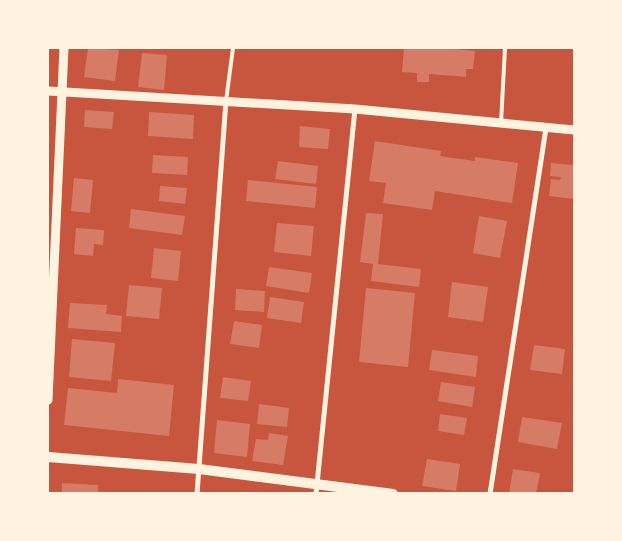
<svg xmlns="http://www.w3.org/2000/svg" width="622" height="541" viewBox="0 0 622 541" font-family="Helvetica,sans-serif">
<rect width="100%" height="100%" fill="#c8553d"/>
<g fill="#d67c66">
<path d="M88,48L119,50L115,81L84,77Z"/>
<path d="M404,48H444L475,51L473,69H466V77L429,74V82H417V73L402,72Z"/>
<path d="M142,53L167,55L164,90L138,87Z"/>
<path d="M85,110L114,112L112,129L84,127Z"/>
<path d="M149,112L194,115L193,139L148,136Z"/>
<path d="M300,126L330,129L328,149L299,147Z"/>
<path d="M375,141L441,151L440,156L475,161V157L518,163L512,203L435,191L432,210L383,203L386,183L369,181Z"/>
<path d="M153,155L188,157L187,175L152,173Z"/>
<path d="M278,161L318,166L316,184L275,179Z"/>
<path d="M551,163L574,165V199L549,196L551,179L560,180L561,177L550,176Z"/>
<path d="M74,178L93,180L90,213L71,211Z"/>
<path d="M248,180L317,187L315,208L246,201Z"/>
<path d="M160,186L187,188L185,204L159,201Z"/>
<path d="M131,209L185,216L182,235L129,228Z"/>
<path d="M366,213L383,214L378,264L421,269L419,287L371,281L373,264L360,262Z"/>
<path d="M479,216L507,221L500,258L473,253Z"/>
<path d="M277,223L314,226L311,256L274,252Z"/>
<path d="M76,228L104,230L103,245L94,244L93,256L74,254Z"/>
<path d="M154,248L181,251L178,281L151,278Z"/>
<path d="M269,267L312,273L309,293L266,286Z"/>
<path d="M452,282L488,287L483,322L448,317Z"/>
<path d="M129,285L162,288L159,319L126,316Z"/>
<path d="M366,288L415,293L408,367L359,362Z"/>
<path d="M236,289L265,291L264,312L235,310Z"/>
<path d="M270,297L304,302L301,323L267,318Z"/>
<path d="M70,303L107,305L106,314L122,316L121,332L68,328Z"/>
<path d="M234,321L262,325L259,348L230,344Z"/>
<path d="M72,339L115,343L111,381L69,377Z"/>
<path d="M534,345L565,349L562,374L530,370Z"/>
<path d="M432,350L478,356L476,377L429,370Z"/>
<path d="M223,377L251,381L248,401L220,398Z"/>
<path d="M118,379L174,385L169,436L64,425L68,388L117,393Z"/>
<path d="M441,382L475,387L472,407L438,401Z"/>
<path d="M259,404L289,408L287,427L257,424Z"/>
<path d="M440,414L467,418L464,435L438,431Z"/>
<path d="M522,417L562,423L557,449L518,442Z"/>
<path d="M217,420L250,424L247,457L214,453Z"/>
<path d="M269,433L288,436L283,465L252,461L256,439L268,440Z"/>
<path d="M427,459L460,464L456,491L422,486Z"/>
<path d="M513,469L540,473L536,494H509Z"/>
<path d="M62,483L98,485V494H62Z"/>
</g>
<g fill="none" stroke-linecap="round" stroke-linejoin="round">
<g stroke="#fff3e0" stroke-width="4">
<path d="M226,101L233,48"/>
<path d="M501,123L505,48"/>
</g>
<g stroke="#fff3e0" stroke-width="5">
<path d="M197,494L226,101"/>
<path d="M316,494L355,109"/>
<path d="M490,494L546,128"/>
</g>
<g stroke="#fff3e0" stroke-width="9">
<path d="M48,91L355,109L574,130"/>
<path d="M48,400L64,48"/>
</g>
<path stroke="#fff3e0" stroke-width="10" d="M48,457L199,469L393,494"/>
</g>
<rect width="622" height="541" fill="none" stroke="#fff3e0" stroke-width="98"/>
</svg>
